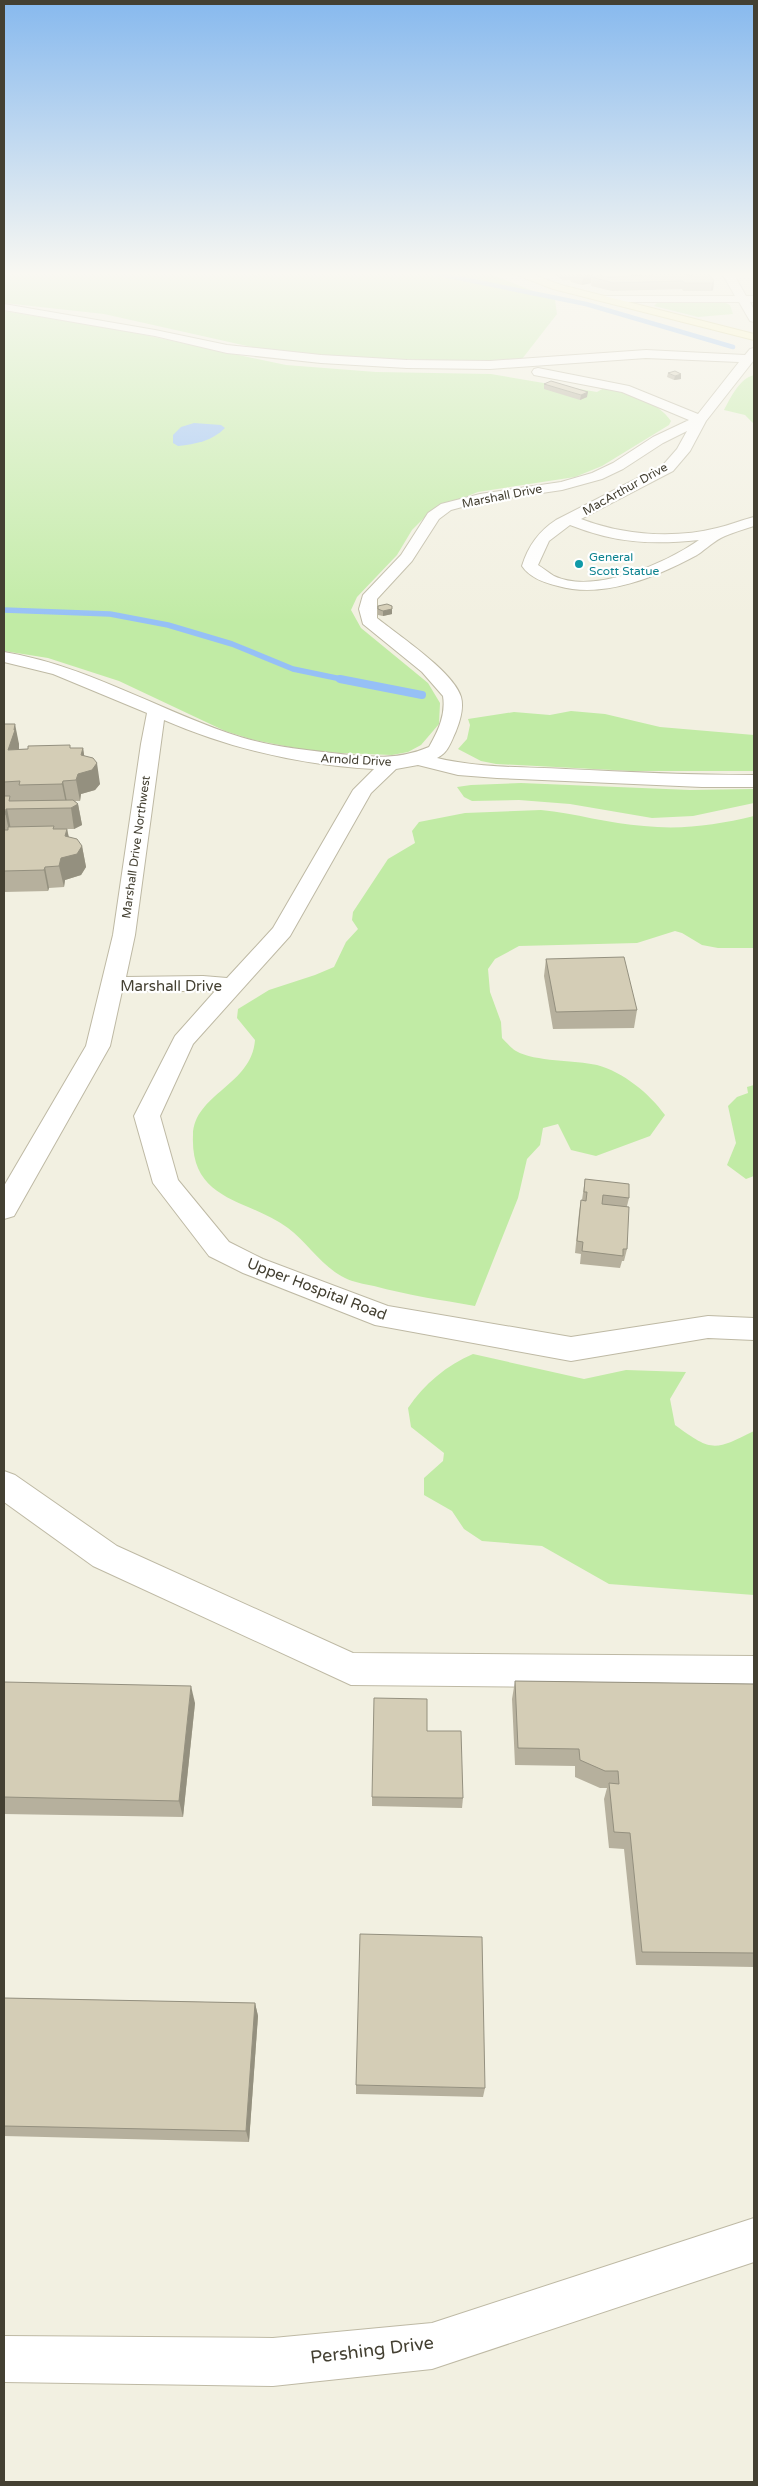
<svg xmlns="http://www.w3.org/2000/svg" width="758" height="2486" viewBox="0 0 758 2486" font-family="'Varela Round',sans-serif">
<rect width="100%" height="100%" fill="#f2f0e1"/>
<g fill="#c1eba5">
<path d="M4,273H488L555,300L557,314L522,359L458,361L335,357L270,351L104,314L4,303Z"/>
<path d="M658,302H724L730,305L733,314L698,317L654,306Z"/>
<path d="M4,311L126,331L286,365L376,372L491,374L597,392L604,388C626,393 658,401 671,421L669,425L602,466L575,477L478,492L432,510L412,530L397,555L357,597L351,610L361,628L428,683L440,703L439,724L421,745L408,752L392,755L316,752L254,740L225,731L119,681L48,658L4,651Z"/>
<path d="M754,375V424L745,415L724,410C731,397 739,379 754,375Z"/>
<path d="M571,711L605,714L660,727L754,735V771H632L496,764L481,761L458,749L467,739L470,725L468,719L514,712L550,715Z"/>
<path d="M521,783L690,790L754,789V803L693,816L652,818L570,804L519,800L472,801L464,797L457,787L471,785Z"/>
<path d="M541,810C575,813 609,824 644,826C682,830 717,825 754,816V948H718L702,945L682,933L675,931L637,943L519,946L495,959L488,969L490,992L501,1022L502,1038C506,1042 511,1048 516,1051C535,1062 575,1060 597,1065C623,1072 649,1093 665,1115L650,1136L596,1156L571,1150L558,1124L543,1128L540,1145L527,1159L518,1198L475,1306C441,1300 407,1295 374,1286C364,1284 353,1282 345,1278C322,1267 308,1243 288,1228C247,1198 190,1202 193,1135C194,1094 252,1085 255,1040L237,1018L238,1009L269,990L315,975L334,967L346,942L358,929L352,920L353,912L388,859L415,843L412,831L419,822L465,813Z"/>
<path d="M754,1085V1176L746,1179L727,1165L736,1143L728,1106L737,1097L748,1093L747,1087Z"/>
<path d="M473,1354L584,1379L626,1370L686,1372L670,1399L675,1425C712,1452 714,1451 754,1431V1595L609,1584L542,1546L482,1541L464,1529L452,1511L424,1495V1478L443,1461L444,1453L411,1427L408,1408C424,1384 447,1365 473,1354Z"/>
</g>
<path fill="#96c0f6" d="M194,423L221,425L225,428C212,441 196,444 178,446L173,443V435L181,427Z"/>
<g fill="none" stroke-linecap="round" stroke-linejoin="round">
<path stroke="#96c0f6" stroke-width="4.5" d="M434,273L586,304L733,347"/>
<path stroke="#96c0f6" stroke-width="5.5" d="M4,610L110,614L168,625L232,644L293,669L346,680"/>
<path stroke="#96c0f6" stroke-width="8" d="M340,679L422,695"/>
<g stroke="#beb9a4" stroke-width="2">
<g id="street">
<path d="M722,273H733L746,296H754V302H750L754,310V322L750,321L739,302H606L600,299L606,296H735Z"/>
<path d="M4,304L155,330L227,345L321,355L407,360L490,361L646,350L745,355L750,349L754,348V360L706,421L690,451L673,471L581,519C622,535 674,539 717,528C730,525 742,520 754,517V526C745,529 734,532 725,536C715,540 706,549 697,555C656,577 604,599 558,586C545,583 530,578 522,566C528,546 539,531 556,520L663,465L677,449L687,431L663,443L623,469L602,479L562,490L481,502L451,510L439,519L412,561L377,599V618C398,635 454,672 461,697C464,708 460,721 456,731C451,742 448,753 437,758C479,768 523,767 566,769C629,772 691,775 754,775V787H702L497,778L458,775L418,765L396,769L371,793L290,936L193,1044L160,1116L178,1180L229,1242L263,1259L388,1306L571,1337L708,1316L754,1318V1340L708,1338L571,1361L375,1325L243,1273L209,1256L153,1183L134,1116L175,1036L215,991H122L110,1046L14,1216L4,1219V1186L86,1046L113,935L141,744L147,713L53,674L4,662V652C84,665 153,707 228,733C262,745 297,749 332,753C368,757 396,761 429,747C438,731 446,715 443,696L422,672L363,624L359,609L363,595L401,555L428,513L441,504L480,494L561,482L592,473L613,463L653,437L689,420L622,392L534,375L532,372L534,369L538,368L629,386L698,414L739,362L646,358L490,369L407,368L321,363L227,353L155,336L4,310ZM570,525C615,543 652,545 699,540C666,563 594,595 554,576C549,573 543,568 538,565L549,541ZM164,720C231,749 301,765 374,769L353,790L273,928L227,978L203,976L126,977L135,935Z"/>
<path d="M4,1471L15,1475L117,1546L353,1653L754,1656V1689L351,1685L93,1566L4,1502Z"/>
<path d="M754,2218V2262L432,2369L273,2386L4,2382V2336L273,2338L432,2323Z"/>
</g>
</g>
<g stroke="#d6cf8c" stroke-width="2">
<path id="secondary" d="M512,273H529L561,285L754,334V340L553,289Z"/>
</g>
<use href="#street" fill="#fff" fill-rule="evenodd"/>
<use href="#secondary" fill="#fff9be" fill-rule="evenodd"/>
</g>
<g fill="#b6b09d">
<path d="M552,273H591V283L582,285L571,282L570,280H563Z"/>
<path d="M629,273H643V276H651L652,274L708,273L714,281L713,290L711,291H683L682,289L612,291L591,286L592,277L631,276Z"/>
<path d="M668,373L681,379L674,380L667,377Z"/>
<path d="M544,384L587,397L580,400L544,389Z"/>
<path d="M378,606L392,609V614L383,616L378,615Z"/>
<path d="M4,724L19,744V749L83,748L84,755L100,784L95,790L81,794L80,801H75L78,804L82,825L74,829H67L69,837L82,846L86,867L81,875L65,880L64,887L49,888L48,891L4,892Z"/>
<path d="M546,959L637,1010L634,1028L553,1029L544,976Z"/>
<path d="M585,1179L629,1198L627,1206V1249L624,1261H622L620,1268L580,1264L581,1254L575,1253L579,1213L581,1200H582Z"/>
<path d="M515,1681L754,1684V1967L636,1965L624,1849L609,1848L604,1799L607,1788H600L575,1777V1766L515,1765L512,1699Z"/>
<path d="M4,1682L195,1703L183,1817L4,1814Z"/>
<path d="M372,1797L463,1798L462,1808L372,1806Z"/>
<path d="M4,1998L255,2003L258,2016L249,2142L4,2136Z"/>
<path d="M356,2085L485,2088L483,2097L356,2094Z"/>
</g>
<g fill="#94907f">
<path d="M592,275L591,283L582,285L583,276Z"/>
<path d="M714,281L713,290L711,291L712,283Z"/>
<path d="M681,374V379L674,380L675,376Z"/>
<path d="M588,392L587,397L580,400L581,395Z"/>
<path d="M392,609V614L383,616V611Z"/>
<path d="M15,724L19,744V750H8Z"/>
<path d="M83,748L86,768L97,763L100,784L95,790L81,794L80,801L76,780Z"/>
<path d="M63,781L67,802L66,804L62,784Z"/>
<path d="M4,792L11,830L10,836L4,807Z"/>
<path d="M78,804L82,825L74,829L71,808Z"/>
<path d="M67,829L71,850L82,846L86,867L81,875L65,880L64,887L59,866Z"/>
<path d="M45,867L49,888L48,891L44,870Z"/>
<path d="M191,1686L195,1703L183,1817L179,1801Z"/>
<path d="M255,2003L258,2016L249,2142L246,2131Z"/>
</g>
<g fill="#d4cdb6" stroke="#94907f">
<path d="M572,273H591L592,275L583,276Z"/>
<path d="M652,273H686L687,276H692L691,273H708L714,281L712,283H684L683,281L613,283L592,277L599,275L608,277L632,276L631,275L646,276H652Z"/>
<path d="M675,371L681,374L675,376L668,373Z"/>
<path d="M551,381L588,392L581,395L544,384Z"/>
<path d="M387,604L392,606V609L383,611L378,609V606Z"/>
<path d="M4,724H15L14,730H15L8,750L28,749V746L70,745V748H83L81,755L93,758L97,763L92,770L78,774L76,780L63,781L62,784L19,785L20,781L4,782Z"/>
<path d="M4,796H10L9,801L73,800L78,804L71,808L6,809L5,815H4Z"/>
<path d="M54,826L53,829H67L65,836L77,839L82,846L77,854L61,858L59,866L45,867L44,870L4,871V830H8V827Z"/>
<path d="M624,957L637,1010L556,1012L546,959Z"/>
<path d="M585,1179L629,1184V1198L603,1195L602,1204L629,1207L627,1249H623V1256L582,1251L583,1242L577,1241L581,1200L586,1201L587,1192H584Z"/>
<path d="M515,1681L754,1684V1953L642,1952L630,1833L614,1832L609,1783L619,1784L618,1771H605L580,1760L579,1749L518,1748Z"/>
<path d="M4,1682L191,1686L179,1801L4,1797Z"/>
<path d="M374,1698L427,1699V1731H461L463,1798L372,1797Z"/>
<path d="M360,1934L482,1937L485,2088L356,2085Z"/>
<path d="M4,1998L255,2003L246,2131L4,2126Z"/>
</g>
<linearGradient id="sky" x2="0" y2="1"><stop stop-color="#87b9ee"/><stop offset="0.44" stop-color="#f9f8f2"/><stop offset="1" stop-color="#f9f8f2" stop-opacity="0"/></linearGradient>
<rect width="758" height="622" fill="url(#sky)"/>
<circle fill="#0f9aa8" stroke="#fff" stroke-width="2" cx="579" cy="564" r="5"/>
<g text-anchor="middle" stroke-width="4.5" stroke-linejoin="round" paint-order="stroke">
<g font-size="12" fill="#444032" stroke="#fff">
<text transform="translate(625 489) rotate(-29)" y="4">MacArthur Drive</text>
<text transform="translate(502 496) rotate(-11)" y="4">Marshall Drive</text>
<text transform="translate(356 760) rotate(3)" y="4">Arnold Drive</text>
<text transform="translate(136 847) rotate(-82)" y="4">Marshall Drive Northwest</text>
</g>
<g font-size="12" fill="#0d838f" stroke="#fff" text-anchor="start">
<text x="589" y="561">General<tspan x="589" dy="14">Scott Statue</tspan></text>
</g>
<g font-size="15" fill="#444032" stroke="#fff">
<text x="171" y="991">Marshall Drive</text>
<text transform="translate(317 1289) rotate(21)" y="5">Upper Hospital Road</text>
</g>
<g font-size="18" fill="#444032" stroke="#fff">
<text transform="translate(372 2350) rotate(-7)" y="6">Pershing Drive</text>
</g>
</g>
<rect width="758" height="2486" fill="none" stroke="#444032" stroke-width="10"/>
</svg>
